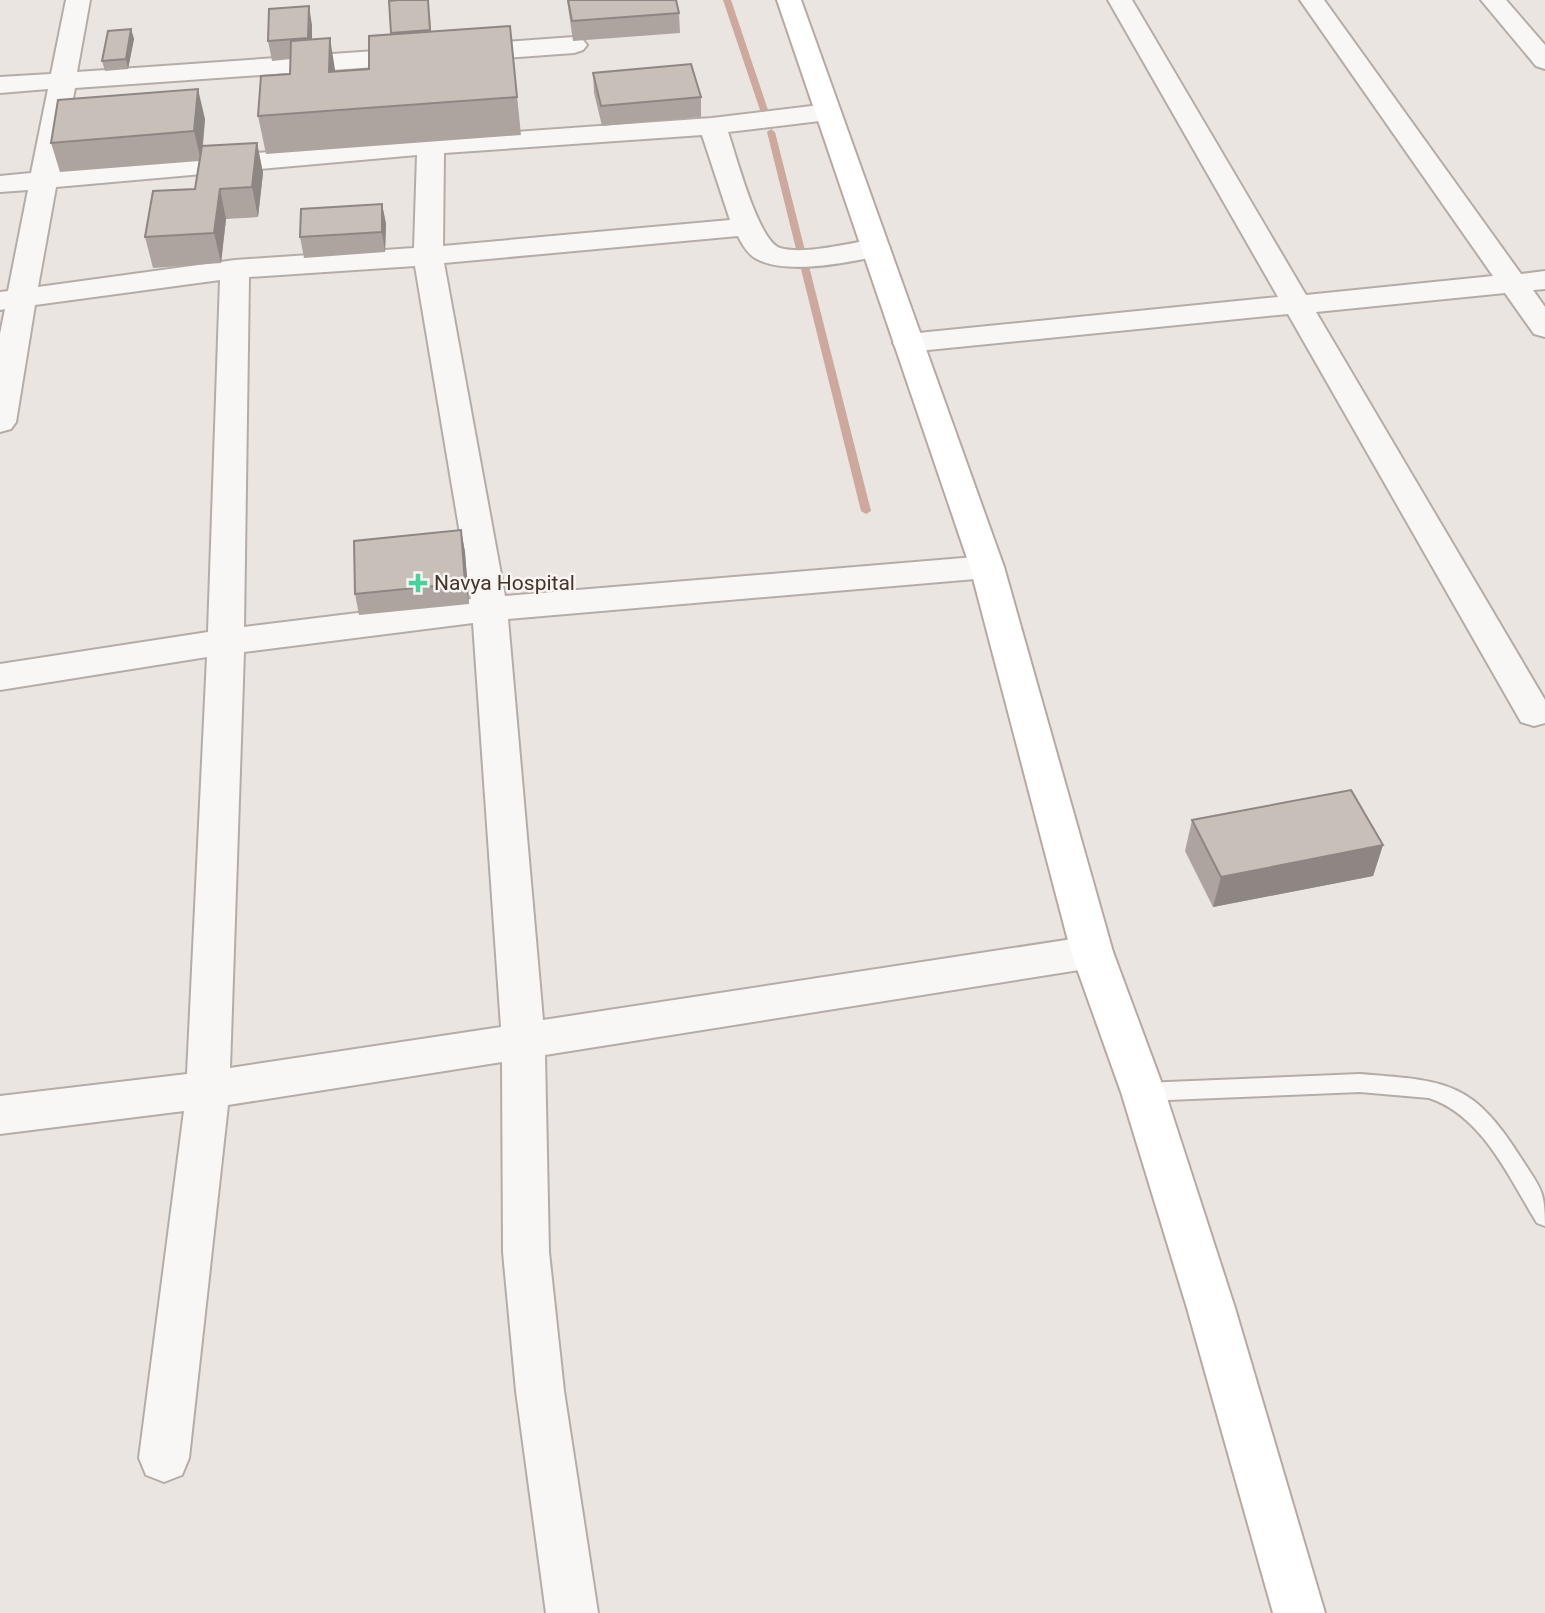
<svg xmlns="http://www.w3.org/2000/svg" width="1545" height="1613" viewBox="0 0 1545 1613" font-family="Roboto,sans-serif">
<rect width="100%" height="100%" fill="#ebe5e2"/>
<g fill="none" stroke-linecap="round" stroke-linejoin="round">
<g fill="#cca99c" fill-rule="evenodd">
<path d="M723,0H731L768,110L767,112L760,110Z"/>
<path d="M771,129L775,132L871,511L866,514L861,511L767,132Z"/>
</g>
<g stroke="#b6aca7" stroke-width="4">
<path id="lane" d="M1360,1074C1446,1081 1472,1080 1521,1158C1540,1188 1545,1189 1545,1226L1537,1223C1509,1178 1483,1116 1429,1098L1360,1092L1143,1101L1135,1098L1132,1092L1135,1086L1143,1083Z"/>
</g>
<g stroke="#b6aca7" stroke-width="4">
<g id="street">
<path d="M66,0H90L77,72L574,37L583,40L587,45L583,50L574,53L75,88L59,170L431,138L712,118L828,104L837,106L841,112L837,118L828,120L728,132C736,155 758,241 780,248C805,255 850,243 876,239L886,242L890,248L886,254C853,262 785,276 755,258C747,253 742,244 738,236L444,263L505,596L987,556L999,559L1004,567L999,575L987,578L508,619L543,1020L1092,936L1107,941L1113,952L1107,963L1092,968L545,1055L549,1252L564,1391L598,1613H546L516,1391L503,1252L502,1062L228,1105L189,1458L182,1475L164,1482L146,1475L139,1458L184,1111L0,1134V1096L187,1074L207,657L0,690V664L208,632L220,280L35,305L16,422L11,429L0,432V334L5,309L0,310V292L8,291L28,190L0,192V176L31,173L48,89L0,93V77L51,74ZM702,135L730,220L443,246L444,153ZM417,155L414,248L235,260L38,287L56,187ZM415,266L471,599L244,627L249,277ZM473,623L501,1027L230,1068L244,652Z"/>
<path d="M1108,0H1132L1306,295L1493,276L1300,0H1324L1521,274L1545,271V289L1533,290L1545,307V337L1534,334L1505,293L1316,312L1545,700V723L1534,726L1521,722L1288,314L908,352L897,349L893,343L897,337L908,334L1278,297Z"/>
<path d="M1481,0H1506L1545,45V69L1536,66Z"/>
</g>
</g>
<g stroke="#b7a9a1" stroke-width="4">
<path id="primary" d="M777,0H801L1004,567L1113,952L1165,1092L1235,1308L1325,1613H1273L1187,1308L1121,1092L1071,952L970,567Z"/>
</g>
<use href="#lane" fill="#f9f7f5" fill-rule="evenodd"/>
<use href="#street" fill="#f9f7f5" fill-rule="evenodd"/>
<use href="#primary" fill="#fff" fill-rule="evenodd"/>
</g>
<g fill="#ada49f">
<path d="M567,0H676L679,13L680,33L573,41Z"/>
<path d="M389,1L430,17L431,32L510,26L521,135L266,154L258,116L290,74L291,59L272,61L268,41L312,25V39L336,71L369,69L391,34Z"/>
<path d="M131,29L134,39L128,69L105,71L102,61Z"/>
<path d="M593,73L701,97V117L602,126L594,93Z"/>
<path d="M205,119L203,146L257,143L263,173L258,217L226,219L221,263L153,268L145,237L195,189L199,161L60,172L51,143Z"/>
<path d="M382,204L386,224L385,252L304,258L300,237Z"/>
<path d="M461,530L465,552L469,604L359,615L355,594Z"/>
<path d="M1192,820L1383,845L1373,876L1213,907L1185,851Z"/>
</g>
<g fill="#8d8682">
<path d="M309,6L312,25V58L308,38Z"/>
<path d="M131,29L134,39L128,69L126,59Z"/>
<path d="M330,38L336,76L329,72Z"/>
<path d="M198,89L205,119L201,161L194,131Z"/>
<path d="M257,143L263,173L258,217L252,187Z"/>
<path d="M220,189L226,219L221,263L214,233Z"/>
<path d="M382,204L386,224L385,252L382,232Z"/>
<path d="M461,530L465,552L469,604L465,583Z"/>
<path d="M1383,845L1373,876L1213,907L1221,877Z"/>
</g>
<g fill="#c9bfb9" stroke="#8d8682" stroke-width="2">
<path d="M398,0H428L430,30L391,33L389,1Z"/>
<path d="M568,0H676L679,13L572,21Z"/>
<path d="M309,6L308,38L268,41L269,9Z"/>
<path d="M510,26L517,97L258,116L261,76L290,74L291,41L330,38L329,72L369,69V36Z"/>
<path d="M131,29L126,59L102,61L108,31Z"/>
<path d="M691,64L701,97L601,106L593,73Z"/>
<path d="M198,89L194,131L51,143L58,100Z"/>
<path d="M257,143L252,187L220,189L214,233L145,237L153,191L195,189L202,146Z"/>
<path d="M382,204V232L300,237L301,209Z"/>
<path d="M461,530L465,583L355,594L354,541Z"/>
<path d="M1351,790L1383,845L1221,877L1192,820Z"/>
</g>
<path fill="#44d39c" stroke="#f8f4f2" stroke-width="2.5" d="M414.5 572.5h7v7h7v7h-7v7h-7v-7h-7v-7h7z"/>
<g text-anchor="middle" stroke-width="5" stroke-linejoin="round" paint-order="stroke">
<g font-size="21" fill="#443429" stroke="#f8f4f2" text-anchor="start">
<text x="434" y="590">Navya Hospital</text>
</g>
</g>
</svg>
